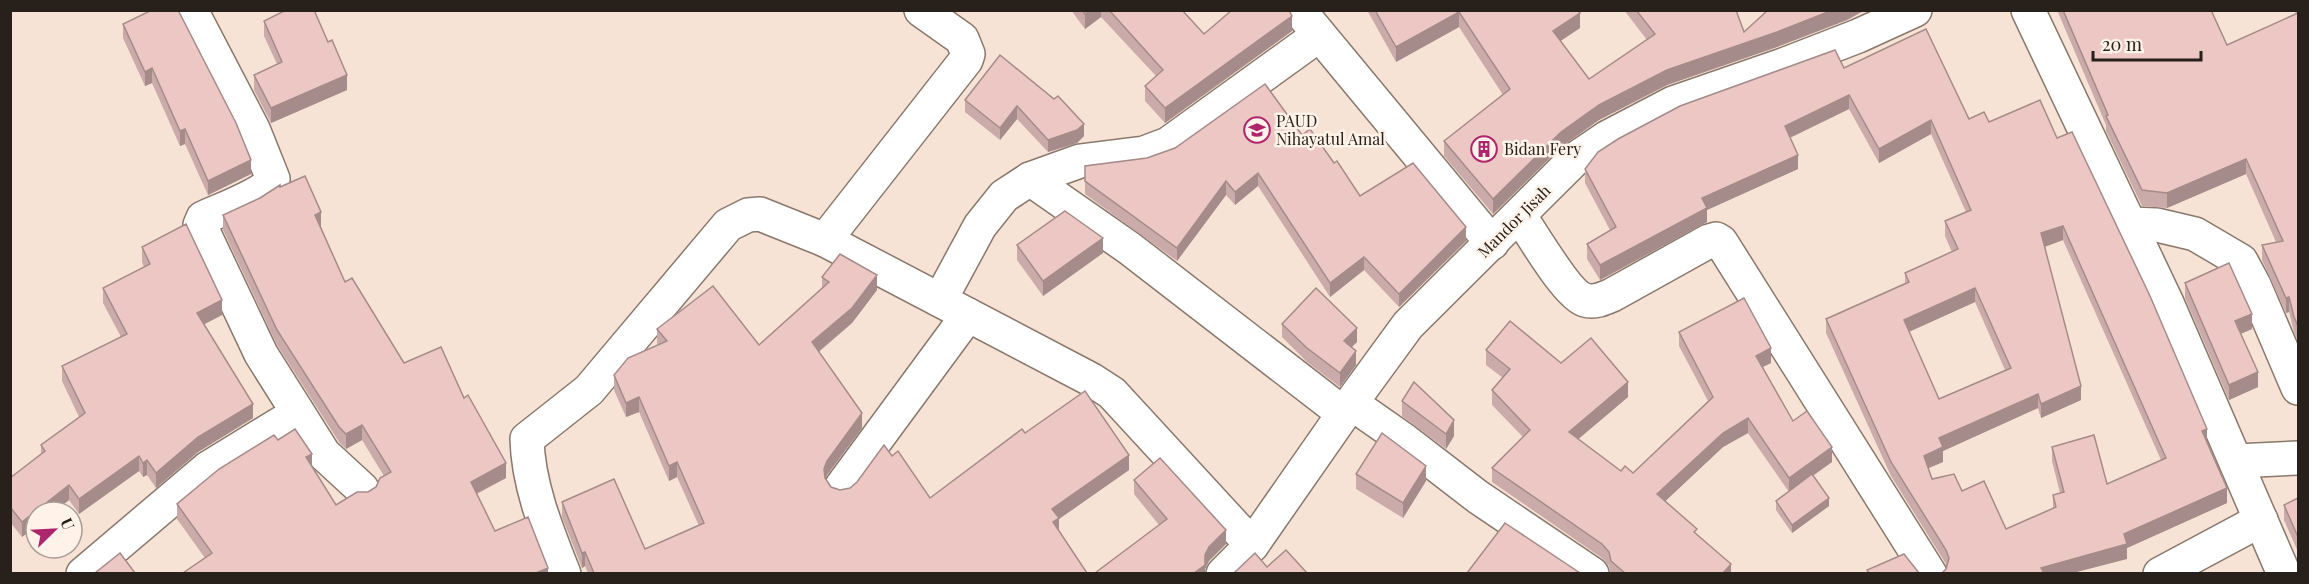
<svg xmlns="http://www.w3.org/2000/svg" width="2309" height="584" viewBox="0 0 2309 584" font-family="'Playfair Display',serif">
<rect width="100%" height="100%" fill="#f7e3d5"/>
<g fill="none" stroke-linecap="round" stroke-linejoin="round">
<g stroke="#89786b" stroke-width="36">
<g id="street">
<path d="M191,10L253,129L273,179C265,194 220,210 203,218L200,225L261,354L324,454L362,489"/>
<path d="M1299,10L1492,243"/>
<path d="M2028,10L2167,303L2284,574"/>
<path d="M1030,179L1129,248L1344,414"/>
<path d="M1519,215C1531,232 1567,295 1585,300C1594,303 1603,299 1612,295L1709,241L1716,239L1721,242L1930,574"/>
<path d="M2129,224L2157,225L2195,234L2241,261L2254,285L2298,388"/>
<path d="M825,240L966,60L968,54L962,39L921,10"/>
<path d="M940,300L980,226L1004,196L1030,179L1080,161L1144,153L1168,144L1319,35"/>
<path d="M1351,403L1404,440L1478,497L1592,574"/>
<path d="M2236,461L2298,458"/>
<path d="M842,486L968,315"/>
<path d="M83,574L208,468L298,413"/>
<path d="M564,574C547,531 528,485 527,439L589,390L728,225L748,215L760,214L825,240L1092,380L1112,393L1252,545"/>
<path d="M1223,574L1252,545L1351,403L1408,325L1574,160L1608,137L1673,103L1783,65L1858,36L1915,10"/>
<path d="M2160,574L2261,520"/>
</g>
</g>
<use href="#street" stroke="#fff" stroke-width="33"/>
</g>
<g fill="#cbaba9" fill-rule="evenodd">
<path d="M1071,10H1182L1204,34L1292,31L1165,123L1145,101V86L1156,76L1101,17L1085,29Z"/>
<path d="M1367,10H1578L1580,28L1560,41L1589,79L1647,40L1624,10H1736L1744,32L1768,10H1865L1847,20L1777,47L1667,85L1599,120L1561,147L1493,214L1444,156V141L1503,95L1459,27L1396,62Z"/>
<path d="M2057,10H2211L2227,45L2296,14L2294,10H2298V341L2294,332L2289,312L2286,313L2262,260V245L2276,242L2246,174L2167,208L2142,206L2106,131V125Z"/>
<path d="M264,21L328,42L347,90L271,123L254,90V75L277,64L264,36Z"/>
<path d="M123,24L251,174L208,195L185,144L180,146L152,83L145,86L123,38Z"/>
<path d="M1000,55L1084,136L1077,143L1048,152L1017,119L1000,140L965,112V100Z"/>
<path d="M1844,68L1969,119L2057,138L2207,443L2227,503L2127,548V559L1946,569V564L1891,476L1826,333V319L1905,283V273L1952,252L1945,236V221L1966,212L1931,134L1879,163L1849,109L1790,138L1798,169L1707,210V222L1600,280L1587,259V244L1610,230L1585,183V169ZM2063,240L2161,460L2107,484L2052,447V461L2060,493L2053,495V508L2006,529L1962,491L1932,479L1928,468L1943,462V451L2038,408L2041,418L2081,400L2045,247ZM1975,302L2005,370L1939,399L1909,332Z"/>
<path d="M1302,135L1334,163L1360,196L1466,241L1399,307L1364,270L1330,297L1258,186L1235,205L1226,195L1177,261L1085,194V166L1147,158Z"/>
<path d="M280,187L321,227L345,282L404,363L464,398L506,478L477,494L495,531L548,573L205,558L177,519V504L278,440L312,466L336,505L368,492L376,487L384,476L362,440L346,449L339,442L277,345L223,230V215L260,198Z"/>
<path d="M1017,245L1103,253L1043,296L1017,260Z"/>
<path d="M142,247L222,315L204,324L253,418L198,452L156,488L147,475L143,477L139,471L79,514L69,500L22,537L10,522V478L41,455V445L79,417L62,381V366L121,337L103,303V288L144,267L142,262Z"/>
<path d="M822,277L877,290L852,323L819,352L862,428L827,475L825,479L831,487L840,490L850,488L892,456L930,498L1025,433L1129,470L1059,519V530L1087,573H588L585,566L582,568L562,517V502L645,549L699,526L677,477L669,481L639,412L626,417L614,390V375L658,345L657,343V329L759,345L822,289Z"/>
<path d="M2185,283L2252,329L2241,334L2258,387L2229,400L2185,298Z"/>
<path d="M1282,324L1357,342L1351,347L1356,365L1340,387L1307,362L1282,337Z"/>
<path d="M1679,332L1771,363L1763,367L1793,421L1832,462L1813,476L1829,506L1792,533L1776,510V501L1789,492L1748,433L1723,447L1665,501L1731,573H1610L1609,566L1602,558L1492,482V468L1523,437L1492,405V390L1503,378L1486,365V350L1561,363L1628,397L1578,439L1621,471L1633,473L1708,401L1679,346Z"/>
<path d="M1402,401L1454,436L1446,449L1402,416Z"/>
<path d="M1356,474L1426,481L1403,518L1356,489Z"/>
<path d="M1134,480L1226,544L1209,561L1205,569V573L1159,525L1134,494Z"/>
<path d="M2298,498V552L2284,520V505Z"/>
</g>
<g fill="#a58b89">
<path d="M1089,10H1101V17L1085,29V14Z"/>
<path d="M1833,10H1865L1847,20L1777,47L1667,85L1599,120L1561,147L1493,214V199L1561,132L1599,105L1667,70Z"/>
<path d="M1459,12V27L1396,62V47Z"/>
<path d="M1580,13V28L1553,46V31Z"/>
<path d="M1292,16V31L1165,123V108Z"/>
<path d="M152,68V83L145,86V72Z"/>
<path d="M347,75V90L271,123V108Z"/>
<path d="M1849,95V109L1785,140V126Z"/>
<path d="M1017,106V119L1000,140V128Z"/>
<path d="M1931,120V134L1879,163V149Z"/>
<path d="M1084,124V136L1077,143L1048,152V140Z"/>
<path d="M185,129V144L180,146V131Z"/>
<path d="M1798,155V169L1707,210V222L1600,280V265L1702,198Z"/>
<path d="M2246,159V174L2167,208V193Z"/>
<path d="M251,160V174L208,195V181Z"/>
<path d="M1258,173V186L1235,205V192Z"/>
<path d="M1226,181V195L1177,261V248Z"/>
<path d="M321,212V227L315,229V215Z"/>
<path d="M2063,226V240L2041,248V233Z"/>
<path d="M1466,227V241L1399,307V294Z"/>
<path d="M1103,238V253L1043,296V281Z"/>
<path d="M1364,257V270L1330,297V283Z"/>
<path d="M877,275V290L852,323L812,357V342Z"/>
<path d="M1975,288V302L1904,334V320Z"/>
<path d="M2289,297V312L2286,313V298Z"/>
<path d="M222,300V315L197,328V313Z"/>
<path d="M2252,314V329L2235,336V321Z"/>
<path d="M1357,328V342L1344,355V341Z"/>
<path d="M1771,348V363L1756,370V356Z"/>
<path d="M1356,351V365L1340,387V373Z"/>
<path d="M2258,372V387L2229,400V385Z"/>
<path d="M1628,382V397L1569,447V432Z"/>
<path d="M2081,386V400L2041,418V404Z"/>
<path d="M2038,394V408L1943,451V462L1924,470V456L1939,438Z"/>
<path d="M639,397V412L626,417V403Z"/>
<path d="M253,404V418L198,452L156,488V473L198,437Z"/>
<path d="M862,413V428L827,475L824,483V469L827,461Z"/>
<path d="M1748,418V433L1723,447L1657,509V494L1723,433Z"/>
<path d="M1454,420V436L1446,449V434Z"/>
<path d="M362,425V440L346,449V434Z"/>
<path d="M2207,429V443L2202,431Z"/>
<path d="M1832,447V462L1789,492V478Z"/>
<path d="M312,454V469L306,457Z"/>
<path d="M1129,455V470L1059,519V532L1053,536L1052,509Z"/>
<path d="M139,456V471L79,514V499Z"/>
<path d="M147,460V475L143,477V463Z"/>
<path d="M677,462V477L669,481V466Z"/>
<path d="M506,463V478L471,496V482Z"/>
<path d="M1426,466V481L1403,518V503Z"/>
<path d="M69,485V500L54,512H36V526L22,537V522Z"/>
<path d="M2227,488V503L2127,548V559L2073,573H2041V568L2124,534Z"/>
<path d="M1829,498V506L1792,533V525Z"/>
<path d="M1226,530V544L1209,561L1205,569V573H1194L1209,547Z"/>
<path d="M585,552V566L582,568V553Z"/>
<path d="M1731,564V573H1723Z"/>
<path d="M548,568V573H536Z"/>
</g>
<g fill="#ecc7c4" stroke="#a58b89" stroke-width="1.5" fill-rule="evenodd">
<path d="M152,10H178L236,123L251,160L208,181L185,129L180,131L152,68L145,72L123,24Z"/>
<path d="M286,10H314L328,42L332,40L347,75L271,108L254,75L282,62L264,21Z"/>
<path d="M1082,10H1089L1085,14Z"/>
<path d="M1109,10H1182L1204,34L1232,10H1289L1292,16L1165,108L1145,86L1163,70Z"/>
<path d="M1375,10H1578L1580,13L1553,31L1589,79L1655,34L1636,10H1736L1744,32L1768,10H1833L1777,32L1667,70L1599,105L1561,132L1493,199L1444,141L1510,89L1459,12L1396,47Z"/>
<path d="M2063,10H2211L2227,45L2298,13V326L2294,317L2289,297L2286,298L2262,245L2283,241L2246,159L2167,193L2142,190L2106,116L2108,115Z"/>
<path d="M1926,29L1969,119L1984,112L1989,122L2040,100L2057,138L2072,132L2150,296L2207,429L2202,431L2227,488L2124,534L2127,544L2041,568L2044,573H1942L1946,569L1949,558L1946,550L1891,462L1826,319L1909,282L1905,273L1958,249L1945,221L1971,210L1931,120L1879,149L1849,95L1785,126L1798,155L1702,198L1707,208L1600,265L1587,244L1616,227L1585,169L1598,152L1618,139L1680,106L1835,50L1844,68ZM2063,226L2166,458L2107,484L2094,435L2052,447L2064,492L2053,495L2056,507L2006,529L1984,481L1962,491L1954,474L1932,479L1924,456L1943,447L1939,438L2038,394L2041,404L2081,386L2041,233ZM1975,288L2011,368L1939,399L1904,320Z"/>
<path d="M1000,55L1054,99L1058,96L1084,124L1077,130L1048,140L1017,106L1000,128L965,100Z"/>
<path d="M1265,84L1302,135L1310,129L1334,163L1337,161L1360,196L1413,163L1466,227L1399,294L1364,257L1330,283L1258,173L1235,192L1226,181L1177,248L1085,181V166L1147,158L1175,148Z"/>
<path d="M305,176L321,212L315,215L345,282L352,278L404,363L441,347L464,398L468,395L506,463L471,482L495,531L528,517L548,568L536,573H183L212,553L177,504L219,469L274,435L278,440L295,429L312,454L306,457L336,505L357,492H368L376,487L380,478L391,472L362,425L346,434L339,427L277,330L223,215L260,198L280,185V187Z"/>
<path d="M1065,211L1103,238L1043,281L1017,245Z"/>
<path d="M186,224L222,300L197,313L253,404L198,437L156,473L147,460L143,463L139,456L79,499L69,485L22,522L10,507V478L45,451L41,445L85,413L62,366L127,334L103,288L150,264L142,247Z"/>
<path d="M840,254L877,275L852,308L812,342L862,413L827,461L824,469L825,478L831,487L840,490L850,488L857,482L884,445L892,456L898,451L930,498L1022,429L1025,433L1085,391L1129,455L1052,509L1059,518L1053,522L1087,573H594L585,552L582,553L562,502L614,479L645,549L704,523L677,462L669,466L639,397L626,403L614,375L628,358L667,341L657,329L713,286L759,345L829,282L822,277Z"/>
<path d="M2229,263L2252,314L2235,321L2258,372L2229,385L2185,283Z"/>
<path d="M1316,288L1357,328L1344,341L1356,351L1340,373L1307,348L1282,324Z"/>
<path d="M1744,298L1771,348L1756,356L1793,421L1807,411L1832,447L1789,478L1748,418L1723,433L1657,494L1697,529L1694,532L1731,564L1723,573H1625L1611,561L1609,552L1602,544L1492,468L1530,430L1492,390L1510,369L1486,350L1510,321L1561,363L1591,338L1628,382L1569,432L1621,471L1625,466L1633,473L1713,397L1679,332Z"/>
<path d="M1414,382L1454,420L1446,434L1402,401Z"/>
<path d="M1382,433L1426,466L1403,503L1356,474Z"/>
<path d="M1160,458L1226,530L1209,547L1205,555V565L1194,573H1095L1167,519L1134,480Z"/>
<path d="M1812,474L1829,498L1792,525L1776,501Z"/>
<path d="M2298,498V537L2284,505Z"/>
<path d="M1505,523L1580,573H1467Z"/>
<path d="M1286,550L1307,573H1234L1255,553L1267,567Z"/>
<path d="M120,553L135,573H95Z"/>
<path d="M1904,554L1919,573H1869L1867,570Z"/>
</g>
<defs>
<g id="school-ring" transform="scale(1.35)"><circle r="9.5" fill="#fef2e9" stroke="#ad266c" stroke-width="1.5"/><path d="M0-5L7-2L0 1L-7-2ZM-4 1L0 2.5L4 1V4Q0 6-4 4Z" fill="#ad266c"/></g>
<g id="building-ring" transform="scale(1.35)"><circle r="9.5" fill="#fef2e9" stroke="#ad266c" stroke-width="1.5"/><path d="M-4-6H4V6H1V3H-1V6H-4ZM-2.5-4.3h1.7v1.8h-1.7ZM.8-4.3h1.7v1.8H.8ZM-2.5-1h1.7V.8h-1.7ZM.8-1h1.7V.8H.8Z" fill="#ad266c"/></g>
</defs>
<g fill-rule="evenodd">
<use href="#school-ring" x="1257" y="130"/>
<use href="#building-ring" x="1484" y="149"/>
</g>
<g text-anchor="middle" stroke-width="5" stroke-linejoin="round" paint-order="stroke">
<g font-size="16" fill="#27201b" stroke="#fef2e9" text-anchor="start">
<text x="1276" y="127">PAUD<tspan x="1276" dy="18">Nihayatul Amal</tspan></text>
<text x="1504" y="155">Bidan Fery</text>
</g>
<g font-size="16" fill="#27201b" stroke="#fef2e9">
<text transform="translate(1514 221) rotate(-45)" y="6">Mandor Jisah</text>
</g>
</g>
<rect width="2309" height="584" fill="none" stroke="#27201b" stroke-width="24"/>
<g transform="translate(54 530) rotate(66)"><circle r="28" fill="#fef2e9" stroke="#a89e97" stroke-width="1.5"/>
<path d="M0-4.5L10 22L0 15L-10 22Z" fill="#ad266c"/>
<text y="-9" font-size="16" font-weight="bold" text-anchor="middle" fill="#27201b">U</text>
</g>
<path d="M2093 51v9h108v-9" fill="none" stroke="#27201b" stroke-width="3"/>
<text x="2102" y="51" font-size="18" fill="#27201b" stroke="#fef2e9" stroke-width="4.5" paint-order="stroke">20 m</text>
</svg>
